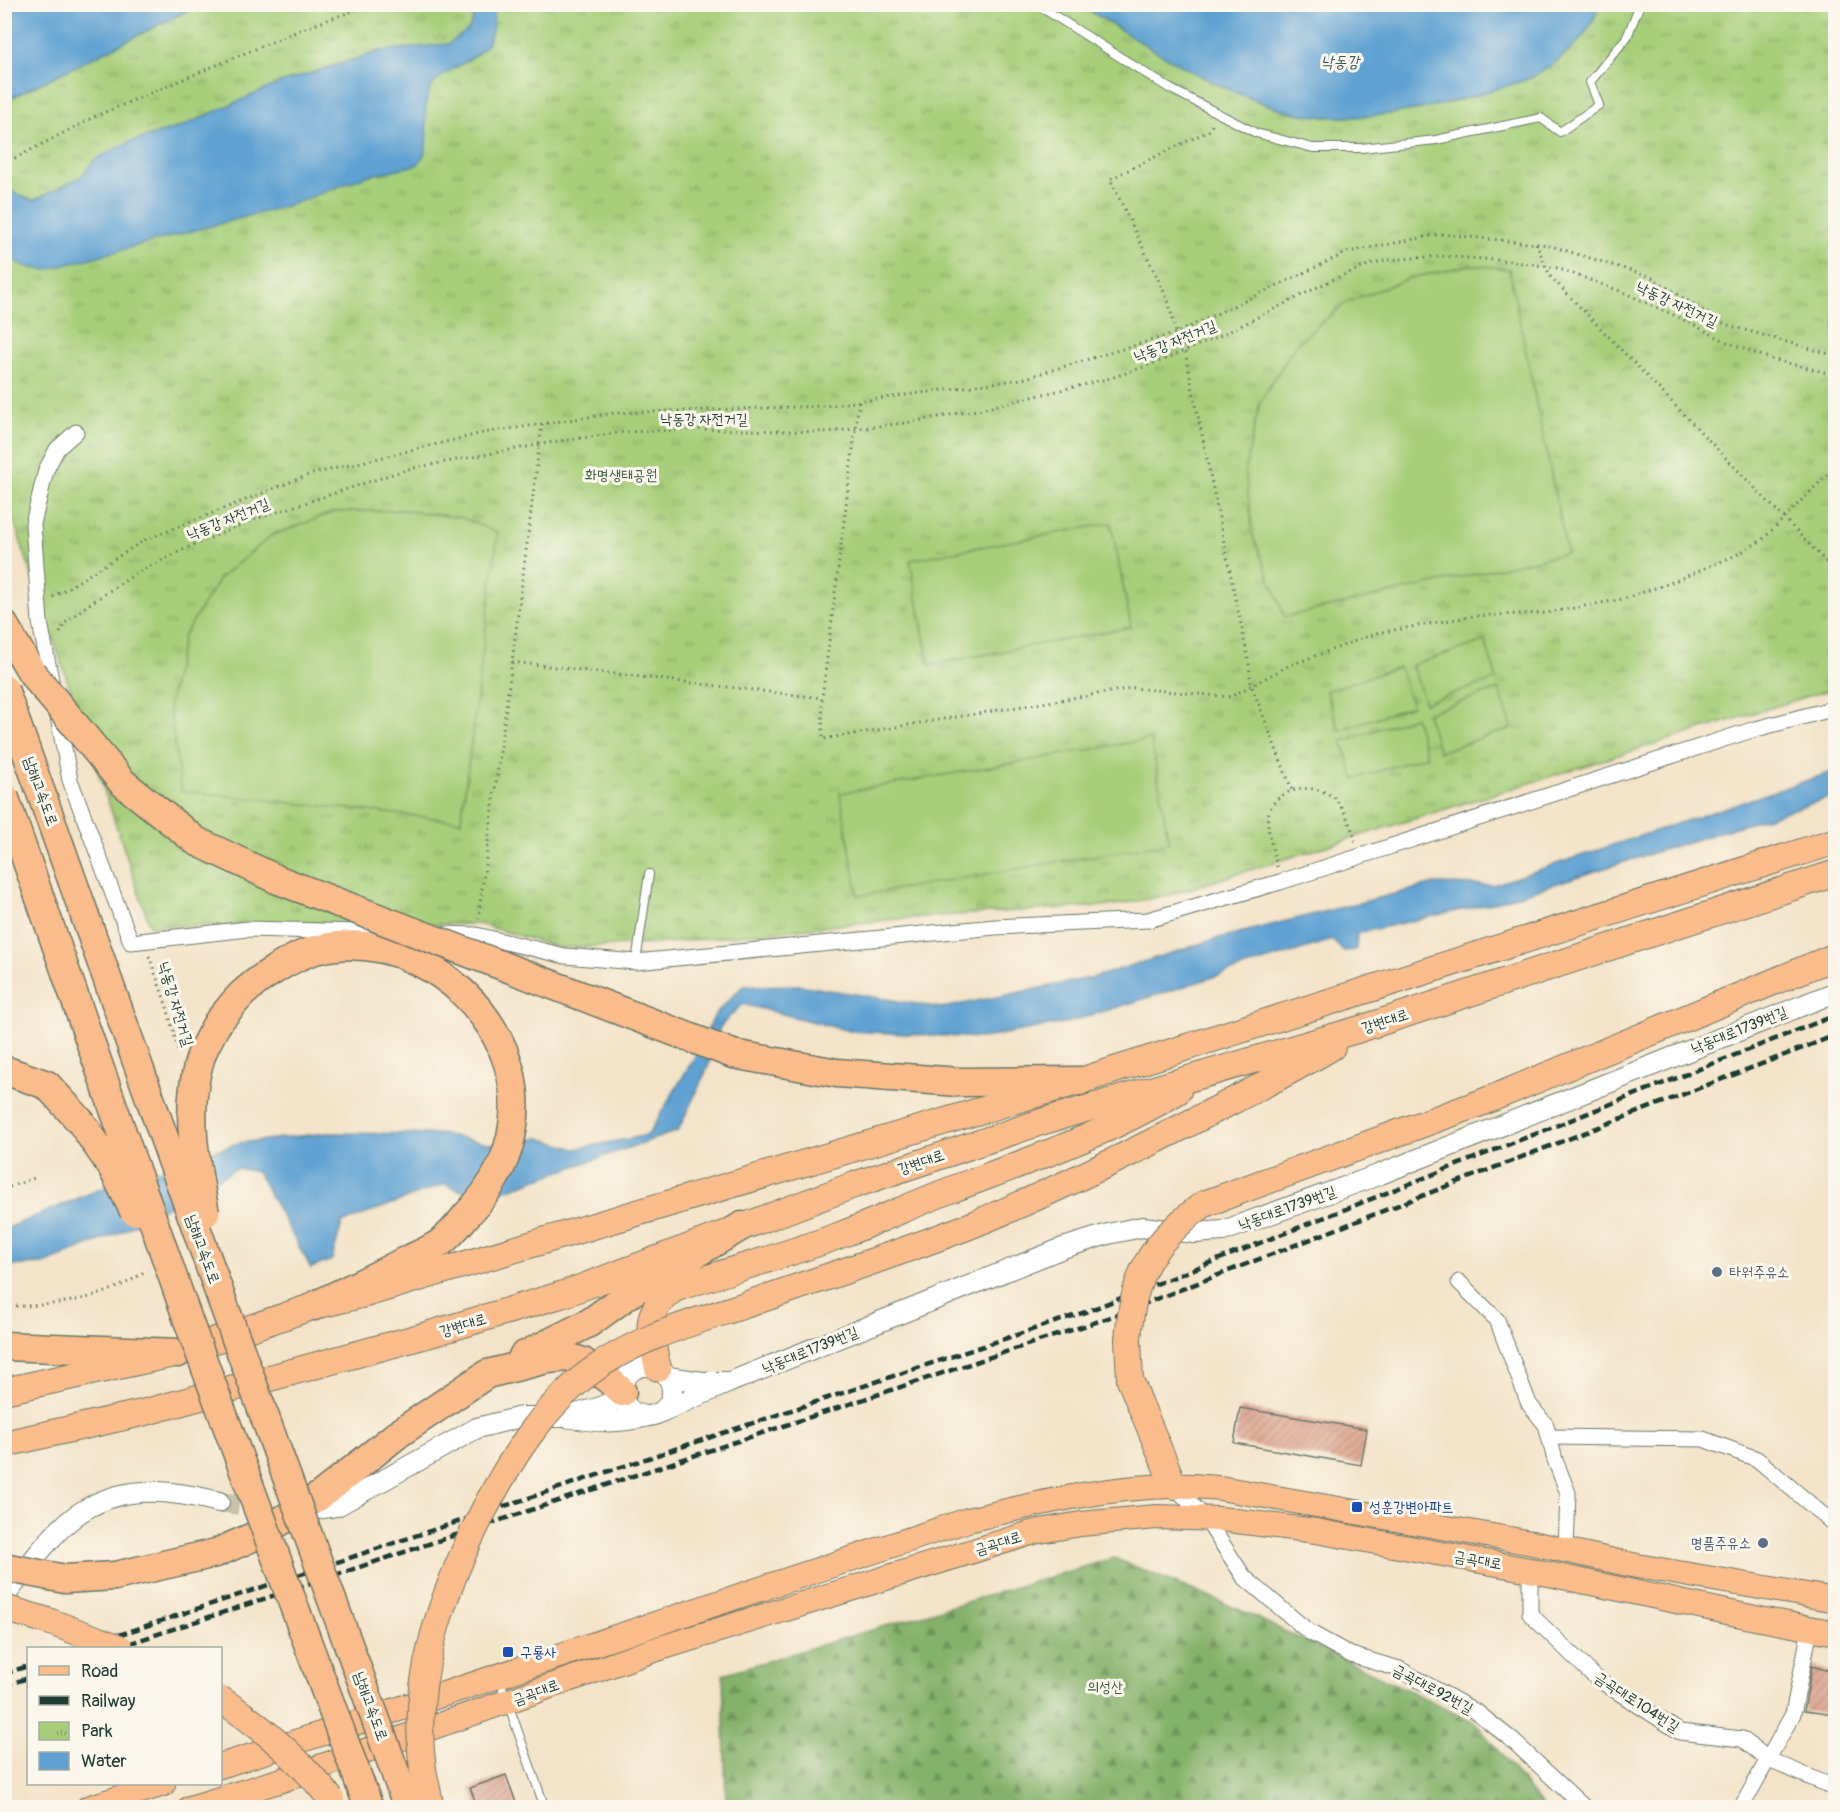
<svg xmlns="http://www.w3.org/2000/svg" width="1840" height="1812" viewBox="0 0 1840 1812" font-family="Pangolin,'Poor Story',sans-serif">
<defs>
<pattern id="forest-firs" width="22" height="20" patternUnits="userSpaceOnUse" patternTransform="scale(1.5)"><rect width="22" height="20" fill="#85b26a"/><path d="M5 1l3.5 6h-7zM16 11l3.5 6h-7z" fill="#6c9258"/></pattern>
<pattern id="park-tufts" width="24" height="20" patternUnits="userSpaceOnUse" patternTransform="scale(1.5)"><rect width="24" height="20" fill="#a7cf7a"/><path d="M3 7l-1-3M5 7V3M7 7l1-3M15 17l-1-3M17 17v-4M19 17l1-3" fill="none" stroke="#87a965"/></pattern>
<pattern id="building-hatch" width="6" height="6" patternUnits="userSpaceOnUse" patternTransform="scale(1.5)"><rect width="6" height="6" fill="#da9c85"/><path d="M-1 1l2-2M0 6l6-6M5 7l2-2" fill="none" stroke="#b0806e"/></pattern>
</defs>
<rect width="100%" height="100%" fill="#fbf7ec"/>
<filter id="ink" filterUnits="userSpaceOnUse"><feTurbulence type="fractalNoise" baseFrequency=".0167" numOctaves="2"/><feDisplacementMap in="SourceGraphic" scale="12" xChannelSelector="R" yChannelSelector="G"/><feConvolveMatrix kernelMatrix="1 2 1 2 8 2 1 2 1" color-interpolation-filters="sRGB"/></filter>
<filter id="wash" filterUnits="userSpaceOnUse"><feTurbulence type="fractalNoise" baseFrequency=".008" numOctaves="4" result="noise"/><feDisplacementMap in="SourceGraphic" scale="24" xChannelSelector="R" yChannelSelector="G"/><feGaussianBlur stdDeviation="1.35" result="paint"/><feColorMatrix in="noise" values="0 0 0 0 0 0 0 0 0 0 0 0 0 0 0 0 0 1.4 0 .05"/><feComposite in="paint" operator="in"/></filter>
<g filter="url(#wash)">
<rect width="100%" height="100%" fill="#f3e3c8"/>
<path fill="url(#forest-firs)" stroke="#52784f" stroke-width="1.5" d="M1114,1558L1240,1610L1475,1722L1543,1807H726L723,1674Z"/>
<path fill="url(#park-tufts)" stroke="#638657" stroke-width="1.5" d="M1080,4C1146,45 1211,89 1285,110C1347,128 1440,108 1499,88C1510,84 1523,82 1534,76C1554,65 1576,48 1588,29C1593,22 1596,12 1600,5H1835V688L1169,895L1115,905L908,918L654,944L560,948L480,924L150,926L5,495L4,101L199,5Z"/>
<g fill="#a7cf7a" stroke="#638657" stroke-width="1.5">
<path d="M1471,265L1509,269L1567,553L1285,617L1253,536L1245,469L1260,402L1296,344L1347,302L1410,278Z"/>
<path d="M401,510L463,518L498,533L461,821L181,791L169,704L183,637L219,579L271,536L334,512Z"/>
<path d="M1111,523L1131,627L929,665L910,560Z"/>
<path d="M1485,641L1497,679L1425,703L1412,665Z"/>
<path d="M1399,667L1412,706L1339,730L1326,691Z"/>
<path d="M1499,689L1512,728L1439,752L1427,713Z"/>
<path d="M1415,717L1427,756L1354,779L1342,741Z"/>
<path d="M1151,739L1169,843L858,896L840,793Z"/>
</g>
<g fill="#5ea1d2" stroke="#3e6f83" stroke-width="1.5">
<path d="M5,4H199V5L5,101Z"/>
<path d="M473,5H494C493,46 488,49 453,69C447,73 436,79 432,86C416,110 438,144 417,165L366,176L290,205L46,270C30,268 17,266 5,253L4,191C15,189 21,199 35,200L82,176L93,161L127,143L183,126L277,84L380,51L448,44L469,29L474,16Z"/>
<path d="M1080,5H1600C1596,12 1593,22 1588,29C1576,48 1554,65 1534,76C1523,82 1510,84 1499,88C1440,108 1347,128 1285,110C1211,89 1146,45 1080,5Z"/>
<path d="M1835,771V796L1493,903L1357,933L1356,950L1343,951L1332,940L1070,1022L983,1038L850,1031L742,1004L720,1027L708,1067L678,1131L503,1191L469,1194L444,1184L342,1223L332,1260L311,1268L257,1172L237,1168L123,1231L44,1264L5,1266V1229L98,1190L238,1143L326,1133L442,1134L490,1144L540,1138L575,1149L648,1135L693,1060L716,1013L743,986L799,985L942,1008L1095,977L1219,938L1434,884L1493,885Z"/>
</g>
<g id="blocks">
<g fill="url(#building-hatch)">
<path d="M1240,1408L1367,1429L1361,1465L1234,1443Z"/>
<path d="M1812,1666L1836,1673V1715L1804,1711Z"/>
<path d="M506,1775L518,1808H478L470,1788Z"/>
</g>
</g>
</g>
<g filter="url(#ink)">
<use href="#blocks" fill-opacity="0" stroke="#697768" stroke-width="1.5"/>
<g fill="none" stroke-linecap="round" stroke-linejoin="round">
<path stroke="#c9c2aa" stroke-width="20" stroke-dasharray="20 10" stroke-linecap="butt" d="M219,1502L267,1509"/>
<g stroke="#697768" stroke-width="10">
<g id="service">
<path d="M1036,4L1169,88L1256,133L1313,148H1361L1436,140L1541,118L1560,132L1599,105L1590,82L1627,37L1640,4"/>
<path d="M636,962L649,874"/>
<path d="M499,1678L545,1808"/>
</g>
</g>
<g stroke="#697768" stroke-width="17">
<g id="minor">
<path d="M76,432L57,449L46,470L33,524L40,622L70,780L131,942L248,929L396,933"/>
<path d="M441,934L476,935L565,956L636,962L995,927L1148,920L1280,882L1752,730L1836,708"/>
<path d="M1459,1282L1497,1320L1529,1404L1546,1425L1555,1460L1568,1493L1566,1550"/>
<path d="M1550,1437L1703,1439L1757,1459L1836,1526"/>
<path d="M1174,1486L1206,1519L1244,1577L1309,1632L1351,1655L1399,1669L1478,1713L1512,1740L1585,1808"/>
<path d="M1530,1570V1614L1596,1678L1680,1732L1742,1739L1769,1760L1836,1788"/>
<path d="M1741,1808L1793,1714L1810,1629"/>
</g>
</g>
<g stroke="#697768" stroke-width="22">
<g id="tertiary">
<circle cx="647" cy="1391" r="25"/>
<path d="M730,1382L1063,1248L1108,1234L1142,1227L1195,1233L1223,1231L1378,1175L1836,992"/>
<path d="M623,1397L598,1408L565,1417C597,1422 616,1424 648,1416"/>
<path d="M663,1411L730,1382H703L668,1377"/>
<path d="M312,1510L337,1506L477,1428L521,1417H565"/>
<path d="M4,1597C25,1571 48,1537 74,1517C119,1483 168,1489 219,1502"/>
</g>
</g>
<g stroke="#697768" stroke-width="26">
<g id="primary">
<path d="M220,1766L399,1709L968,1520C1035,1504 1104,1487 1173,1486C1189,1485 1204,1487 1220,1488L1532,1543L1637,1566L1836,1600"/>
<path d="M88,1808L163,1784"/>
<path d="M190,1808L282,1780L651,1651L1034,1532L1081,1524L1156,1517L1220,1519L1316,1531L1530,1570L1760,1619L1836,1633"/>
</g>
</g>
<g stroke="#697768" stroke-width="28">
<g id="trunk">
<path d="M1204,1204L1483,1102L1836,956"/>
<path d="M748,1304C823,1278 898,1254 972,1225C1055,1191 1136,1151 1215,1110C1254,1090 1294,1070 1332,1047"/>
<path d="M1128,1340L1130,1380L1174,1486"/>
<path d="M658,1368C650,1333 641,1313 674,1289C730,1270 788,1255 843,1234C880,1220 916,1203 953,1189C1030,1160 1108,1134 1178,1091"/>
<path d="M4,1391L178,1353L314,1306L365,1294L1080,1081L1836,841"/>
<path d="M4,1444L146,1412L427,1335L567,1293L854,1185L1044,1121L1360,1029L1836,873"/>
<path d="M423,1770L431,1808"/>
</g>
</g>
<g stroke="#697768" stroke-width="31">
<g id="motorway">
<path d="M4,625L32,673"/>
<path d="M218,1022C226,1013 233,1003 242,994C259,978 292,957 315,950C350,941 384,945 417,961C486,994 532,1071 508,1148C500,1175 484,1197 465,1217C458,1226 449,1236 440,1243C429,1251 415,1256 403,1262C374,1277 344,1292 314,1306"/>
<path d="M733,1054L837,1073L959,1082L1080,1081"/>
<path d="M4,1346L178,1353"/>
<path d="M523,1356L589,1323L639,1287L742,1226"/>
<path d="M115,1576L216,1553L264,1532L321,1495L398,1434L487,1374L548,1359L568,1357L583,1362L608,1379L622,1392"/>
<path d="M398,1780L408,1808"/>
</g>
</g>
<g stroke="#697768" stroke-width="3" stroke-dasharray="1.5 4.5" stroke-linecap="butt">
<path d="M1212,125L1210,130L1110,179L1168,300L1176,333L1185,352L1249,664L1251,684L1292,790"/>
<path d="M4,164L96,116L300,30L372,4"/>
<path d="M1536,243L1550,276L1836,572"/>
<path d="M859,401L822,698L823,739L1133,688L1230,697L1288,666L1377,633L1473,616L1546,613L1623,599L1670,583L1736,555L1762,540L1836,466"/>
<path d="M542,424L512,662L822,698"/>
<path d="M53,597L145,540L308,475L483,433L615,413L826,406L1022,379L1176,333L1348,252L1441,234L1548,245L1651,277L1724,324L1836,356"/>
<path d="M60,633L65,623L85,607L138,572L191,546L253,520L408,469L553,442L625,432L699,429L827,432L905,423L977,410L1111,378L1161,361L1226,333L1332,280L1368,265L1388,260L1441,256L1509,261L1557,268L1620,291L1678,317L1729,343L1771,359L1836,375"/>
<path d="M1277,867C1274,856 1266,826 1268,816C1273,787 1317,780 1336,800C1346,811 1351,828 1356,842"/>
<path d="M478,919L512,662"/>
<path d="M149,956L167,1007L178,1050"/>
<path d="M4,1189L37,1177"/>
<path d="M4,1306C51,1307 107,1300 145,1271"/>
</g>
<use href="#service" stroke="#fff" stroke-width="8"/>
<use href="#minor" stroke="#fff" stroke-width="15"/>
<use href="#tertiary" stroke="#fff" stroke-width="20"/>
<use href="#primary" stroke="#fabc8b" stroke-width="24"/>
<use href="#trunk" stroke="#fabc8b" stroke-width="26"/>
<use href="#motorway" stroke="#fabc8b" stroke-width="28"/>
<g stroke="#1f3d34" stroke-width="4.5" stroke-dasharray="9 4.5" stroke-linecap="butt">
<path d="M80,1648L1088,1311L1836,1015"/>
<path d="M116,1648L1105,1319L1836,1035"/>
<path d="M4,1674L28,1666"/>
<path d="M4,1686L28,1678"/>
</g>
<g stroke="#697768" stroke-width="28" stroke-linecap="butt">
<g id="trunk-bridge">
<path d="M1128,1340C1133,1272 1151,1243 1204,1204"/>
<path d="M4,1608L48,1621L120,1648"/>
<path d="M220,1699C263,1727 299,1759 331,1799"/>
<path d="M423,1770C410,1680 443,1591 483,1512C510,1460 542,1408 590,1372C637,1337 694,1322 748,1304"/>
</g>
</g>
<g stroke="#697768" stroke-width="31" stroke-linecap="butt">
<g id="motorway-bridge">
<path d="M32,673L123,783L196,841L276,879L733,1054"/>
<path d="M4,689L223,1303L398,1780"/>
<path d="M4,796L189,1323L369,1808"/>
<path d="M4,1070L47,1085L81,1122L112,1167L134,1211"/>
<path d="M205,1213C195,1163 184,1106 201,1056C205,1044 212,1033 218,1022"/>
<path d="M4,1567L65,1579L115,1576"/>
</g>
</g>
<use href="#trunk-bridge" stroke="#fabc8b" stroke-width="26"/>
<use href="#motorway-bridge" stroke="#fabc8b" stroke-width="28"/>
</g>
</g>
<g fill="#5c6f8a" stroke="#fbf7ec" stroke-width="2">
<circle cx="1717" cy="1272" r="6"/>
<circle cx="1763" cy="1543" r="6"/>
</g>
<g fill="#1a4fb4" stroke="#fbf7ec" stroke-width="2">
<rect x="1351" y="1501" width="12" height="12" rx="3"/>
<rect x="502" y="1646" width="12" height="12" rx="3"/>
</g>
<g text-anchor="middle" stroke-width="6" stroke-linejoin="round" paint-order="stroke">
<g font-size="15" fill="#1f3d34" stroke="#fbf7ec">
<text transform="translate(1677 304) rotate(25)" y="5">낙동강 자전거길</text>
<text transform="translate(1175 341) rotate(-22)" y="5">낙동강 자전거길</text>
<text x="704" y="424">낙동강 자전거길</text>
<text transform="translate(228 519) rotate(-22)" y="5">낙동강 자전거길</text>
<text transform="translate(41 791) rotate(70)" y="5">남해고속도로</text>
<text transform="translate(176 1004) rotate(73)" y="5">낙동강 자전거길</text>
<text transform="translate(1385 1021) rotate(-18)" y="5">강변대로</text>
<text transform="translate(1739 1030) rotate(-22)" y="5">낙동대로1739번길</text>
<text transform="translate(921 1162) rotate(-19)" y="5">강변대로</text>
<text transform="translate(1287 1208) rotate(-20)" y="5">낙동대로1739번길</text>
<text transform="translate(203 1249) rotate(70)" y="5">남해고속도로</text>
<text transform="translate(463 1325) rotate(-17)" y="5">강변대로</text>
<text transform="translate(810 1350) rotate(-22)" y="5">낙동대로1739번길</text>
<text transform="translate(998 1543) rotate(-17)" y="5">금곡대로</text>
<text transform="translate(1478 1560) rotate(10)" y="5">금곡대로</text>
<text transform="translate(1433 1689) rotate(28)" y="5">금곡대로92번길</text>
<text transform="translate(536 1692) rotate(-20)" y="5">금곡대로</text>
<text transform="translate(1637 1702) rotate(33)" y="5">금곡대로104번길</text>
<text transform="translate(371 1706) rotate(70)" y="5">남해고속도로</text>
</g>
<g font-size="15" fill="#3a5a42" stroke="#fbf7ec">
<text x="621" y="480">화명생태공원</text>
<text x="1105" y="1692">의성산</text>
</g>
<g font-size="15" fill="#4e5e75" stroke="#fbf7ec" text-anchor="start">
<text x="1729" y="1277">타워주유소</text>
<text x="1751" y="1548" text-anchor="end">명품주유소</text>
</g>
<g font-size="15" fill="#164399" stroke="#fbf7ec" text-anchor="start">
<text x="1369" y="1512">성훈강변아파트</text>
<text x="520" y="1657">구룡사</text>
</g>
<g font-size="16" font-style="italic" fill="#325b63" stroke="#fbf7ec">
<text x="1340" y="67">낙동강</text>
</g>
</g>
<rect width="1840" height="1812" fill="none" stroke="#fbf7ec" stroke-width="24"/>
<rect x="27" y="1647" width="195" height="138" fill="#fbf7ec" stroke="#a3ada2" stroke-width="1.5"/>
<rect x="39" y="1666" width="30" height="9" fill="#fabc8b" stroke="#a3ada2" stroke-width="1.5"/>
<text x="81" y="1677" font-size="18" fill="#1f3d34">Road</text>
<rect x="39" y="1696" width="30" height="9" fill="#1f3d34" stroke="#a3ada2" stroke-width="1.5"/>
<text x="81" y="1707" font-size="18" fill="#1f3d34">Railway</text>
<rect x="39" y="1722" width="30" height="18" fill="url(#park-tufts)" stroke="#a3ada2" stroke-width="1.5"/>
<text x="81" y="1737" font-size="18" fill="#1f3d34">Park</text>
<rect x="39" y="1752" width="30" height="18" fill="#5ea1d2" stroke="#a3ada2" stroke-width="1.5"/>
<text x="81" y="1767" font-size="18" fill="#1f3d34">Water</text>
</svg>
